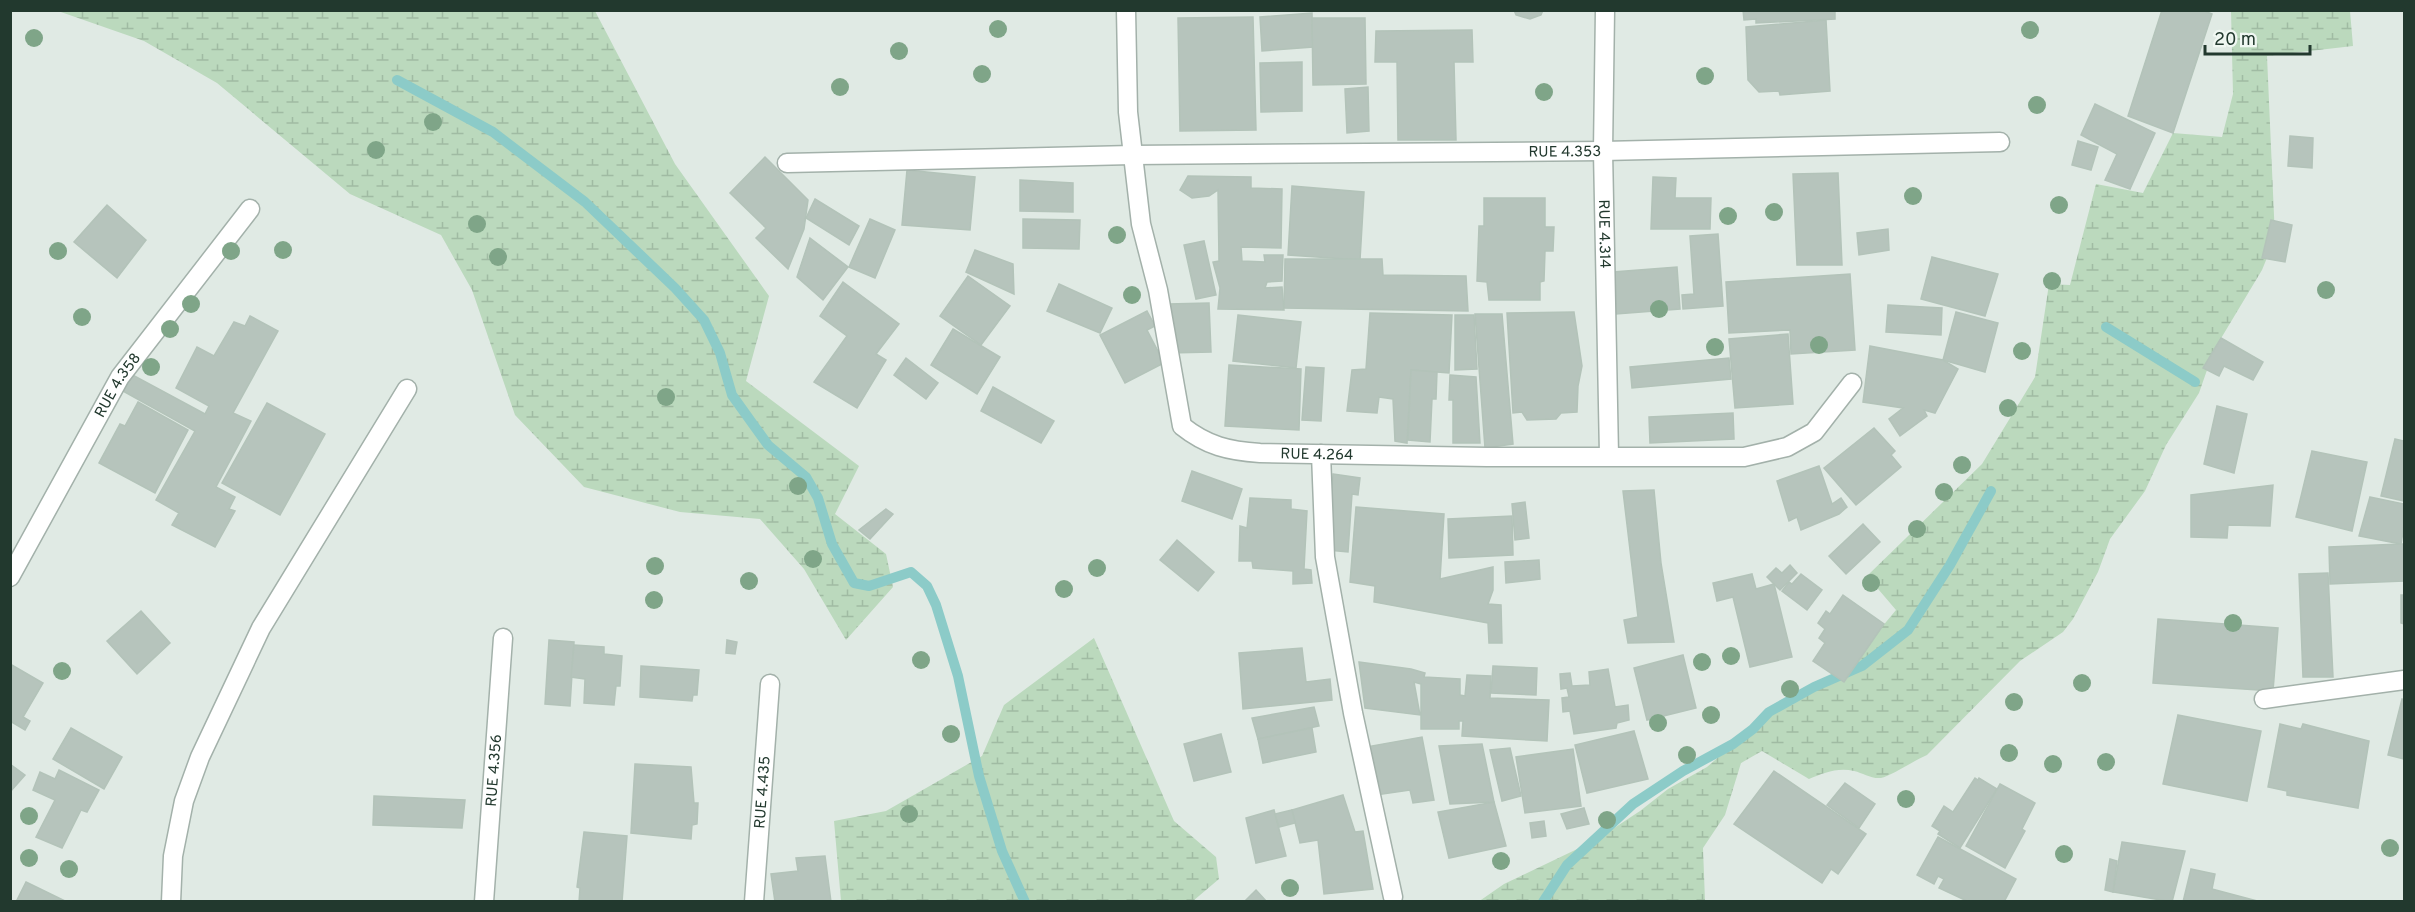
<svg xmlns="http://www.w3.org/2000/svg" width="2415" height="912" viewBox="0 0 2415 912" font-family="Overpass,sans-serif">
<defs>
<pattern id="wetland-marsh" width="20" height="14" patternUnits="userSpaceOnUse" patternTransform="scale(1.5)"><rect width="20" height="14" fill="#bbd9bd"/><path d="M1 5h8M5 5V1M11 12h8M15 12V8" fill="none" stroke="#a0bba3"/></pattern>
</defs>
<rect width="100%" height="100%" fill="#e0eae4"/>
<g fill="url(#wetland-marsh)">
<path d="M58,11H595L675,164L769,296L746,381L859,466L835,514L886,554L893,587L846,640L804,569L760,519L680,512L584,487L515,415L472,290L441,235L350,194L217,83L144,41Z"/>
<path d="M2231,11H2350L2353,46L2267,56L2275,238L2262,270L2214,350L2199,393L2166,445L2145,491L2110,539L2098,572L2073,619L2063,632L2020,661L1927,755C1915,760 1891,776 1881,778C1871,779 1863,773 1854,771C1838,767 1823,773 1809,779L1762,751L1741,763L1725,815L1703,848L1705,901L1478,902L1504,884L1596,840L1640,811L1668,789L1707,767L1745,734L1768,718L1769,712L1814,687L1843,674L1896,610L1867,576L1982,464L2035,377L2049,284L2070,285L2096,184L2143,193L2173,133L2222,137L2233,94Z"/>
<path d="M1094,638L1174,821L1216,857L1219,879L1193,901H841L834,821L886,811L982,756L1004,705Z"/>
</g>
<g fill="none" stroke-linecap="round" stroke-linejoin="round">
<g stroke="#8ccbc8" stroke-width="10">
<path d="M397,80L493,132L585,202L675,288L704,320L720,353L732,395L768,445L806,477L818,498L832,544L854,583L869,586L911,572L927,586L936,605L958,676L979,776L1002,851L1025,902"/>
<path d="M2106,327L2195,382"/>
<path d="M1543,902L1567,865L1633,804L1683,771L1733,744L1753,729L1769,712L1814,687L1862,666L1908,630L1950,565L1991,491"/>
</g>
</g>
<g fill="#b6c4bc" stroke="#b3c3b9" stroke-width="1.5">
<path d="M1514,10H1543L1541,15L1530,19L1516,15Z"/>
<path d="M1743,10H1835V19L1756,23V19L1744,20Z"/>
<path d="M2162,10H2202L2212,14L2173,133L2128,116Z"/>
<path d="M1312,13L1313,47L1262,51L1260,17Z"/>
<path d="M1253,17L1256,130L1180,131L1178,18Z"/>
<path d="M1312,18H1365L1366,84L1313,85Z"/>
<path d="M1826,20L1830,91L1780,95L1779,91L1759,92L1748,80L1746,27Z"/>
<path d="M1472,30L1473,62H1454L1456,140H1398L1397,62H1375L1376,31Z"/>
<path d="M1302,62V111L1261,112L1260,63Z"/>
<path d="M1368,87L1369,131L1347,133L1345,89Z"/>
<path d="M2095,104L2155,133L2130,189L2105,180L2117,154L2081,135Z"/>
<path d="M2290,136L2313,138L2312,168L2288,166Z"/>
<path d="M2078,141L2098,147L2091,170L2072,165Z"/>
<path d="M765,157L808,200L804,229L788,269L756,238L766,228L730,193Z"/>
<path d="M907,170L975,177L970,230L902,225Z"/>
<path d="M1838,173L1842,265H1797L1793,174Z"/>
<path d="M1188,176L1251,177V188L1282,189L1281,248L1241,247L1242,261L1265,262L1264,255H1283L1282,281L1267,282L1265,288L1282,287L1284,310L1218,309L1220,288L1213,262L1219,261L1218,190L1209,196L1192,198L1180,190Z"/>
<path d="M1653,177L1676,178L1675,198H1711L1710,229H1651Z"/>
<path d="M1020,180L1073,183V212L1020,211Z"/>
<path d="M1292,186L1364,192L1360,260L1288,255Z"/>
<path d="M1484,198H1545V227H1554L1553,251H1545L1544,281L1540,282V300H1489L1487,282L1477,281L1479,226H1484Z"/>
<path d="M815,199L859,226L849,245L806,218Z"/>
<path d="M107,205L146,240L117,278L74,242Z"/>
<path d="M870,219L895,230L875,278L849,267Z"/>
<path d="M1023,219L1080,220L1079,249L1023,248Z"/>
<path d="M2271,220L2292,225L2285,262L2262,258Z"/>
<path d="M1888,229L1889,250L1859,255L1857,233Z"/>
<path d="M1718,234L1723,306L1683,309L1682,295L1694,294L1690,236Z"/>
<path d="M810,238L848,267L823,300L797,277Z"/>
<path d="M1204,241L1216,295L1196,299L1184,245Z"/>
<path d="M975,250L1013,264L1014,294L966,272Z"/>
<path d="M1932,257L1998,274L1985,316L1921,299Z"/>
<path d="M1285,259H1382L1383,275L1466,276L1468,311L1284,308Z"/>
<path d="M1677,267L1680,309L1616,314L1613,272Z"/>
<path d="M1850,274L1855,350L1791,354L1790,330L1729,333L1726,282Z"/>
<path d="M968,276L1010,306L981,345L940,316Z"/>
<path d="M843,282L899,324L876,354L886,360L857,408L814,382L847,336L820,316Z"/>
<path d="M1059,284L1112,308L1100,333L1047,311Z"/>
<path d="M1209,303L1211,352L1170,353L1168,304Z"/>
<path d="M1888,305L1942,308L1941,335L1886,332Z"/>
<path d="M1147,311L1155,326L1147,330L1164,363L1125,383L1100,335Z"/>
<path d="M1574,312L1582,366L1578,386L1577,412L1561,413L1556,419L1527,420L1522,412L1513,413L1507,313Z"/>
<path d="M1956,312L1998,323L1985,372L1943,360Z"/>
<path d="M1370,313L1452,315L1449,373L1411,370L1407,443L1395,441L1393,399L1379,397L1377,413L1347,411L1352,370L1366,369Z"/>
<path d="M1475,314H1502L1513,444L1485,448Z"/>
<path d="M1238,315L1301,322L1296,368L1233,361Z"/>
<path d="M1455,315H1474L1477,369L1455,370Z"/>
<path d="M250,316L278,331L233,413L251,421L216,487L235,497L229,509L235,511L215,547L172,525L179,513L156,500L195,431L121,390L129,373L205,414L209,406L176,388L197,347L214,356L234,322L245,326Z"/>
<path d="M953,329L1000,357L977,394L931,365Z"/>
<path d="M1788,334L1793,404L1735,408L1729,339Z"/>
<path d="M2221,338L2263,362L2253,380L2224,366L2219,376L2203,368Z"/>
<path d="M1870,346L1943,360L1958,369L1935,413L1924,410L1927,416L1900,436L1889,419L1903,408L1863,402Z"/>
<path d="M906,358L938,383L926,399L894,375Z"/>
<path d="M1729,358L1731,379L1632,388L1630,367Z"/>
<path d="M1229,365L1301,369L1299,430L1225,426Z"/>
<path d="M1306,367L1324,368L1321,421L1302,420Z"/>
<path d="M1411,370L1437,372L1436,399H1432L1430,442L1408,440Z"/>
<path d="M1450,375L1476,377L1480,443H1453V400H1449Z"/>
<path d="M993,387L1054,421L1041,443L981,411Z"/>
<path d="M138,402L188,430L155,493L99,463L120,424L125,426Z"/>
<path d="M267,403L325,434L280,515L222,483Z"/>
<path d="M2217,406L2247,414L2234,473L2204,464Z"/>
<path d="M1733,413L1734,439L1650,443L1649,417Z"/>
<path d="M1874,428L1895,451L1891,455L1901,467L1856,505L1824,468Z"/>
<path d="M2395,439L2404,441V501L2381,496Z"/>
<path d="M2312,451L2367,462L2352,531L2296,517Z"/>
<path d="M1819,466L1832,504L1841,498L1847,507L1839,514L1801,530L1797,517L1789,521L1777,481Z"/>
<path d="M1192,471L1242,489L1232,519L1182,501Z"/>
<path d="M1333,474L1360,478L1358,495L1352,494L1348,552L1328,550Z"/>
<path d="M2273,485L2270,526L2228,525L2227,538L2191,537V495Z"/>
<path d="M1654,490L1661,563L1674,642L1628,643L1624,620L1638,617L1623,491Z"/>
<path d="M2370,497L2404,504V526L2401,544L2359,536Z"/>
<path d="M1250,498L1291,500V509L1307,511L1304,569L1311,570L1312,583L1293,584V571L1253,568L1252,561H1239L1240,526L1247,528Z"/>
<path d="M1525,502L1529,538L1515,540L1512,504Z"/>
<path d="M1356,507L1444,514L1440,579L1493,567V590L1488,604L1501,605L1502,643H1489L1488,623L1374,602L1375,586L1350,582Z"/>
<path d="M886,509L893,514L870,539L859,530Z"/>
<path d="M1512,516L1513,555L1449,558L1448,519Z"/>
<path d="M1863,524L1880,542L1846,574L1829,556Z"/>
<path d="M1177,540L1214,572L1198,591L1160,560Z"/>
<path d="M2401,544H2404V581L2330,584L2329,547Z"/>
<path d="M1539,560L1540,579L1506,583L1505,562Z"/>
<path d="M1790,565L1797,573L1780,590L1767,577L1776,568L1782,573Z"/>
<path d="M2328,573L2333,677H2303L2299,574Z"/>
<path d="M1752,574L1756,589L1774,584L1792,657L1750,667L1733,597L1717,601L1713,583Z"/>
<path d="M1801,574L1822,590L1807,610L1782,591L1789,582L1792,584Z"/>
<path d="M1843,595L1884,624L1844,682L1813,661L1825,643L1819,638L1825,629L1818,623L1826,611L1830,614Z"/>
<path d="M2401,595H2404V624L2401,623Z"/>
<path d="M141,611L170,643L137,674L107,641Z"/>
<path d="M2158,619L2278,628L2273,691L2153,683Z"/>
<path d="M549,640L574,642L570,706L545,704Z"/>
<path d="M727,640L737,642L735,654L726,653Z"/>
<path d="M574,645L604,647V654L622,656L620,686H616L614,705L584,703L585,679L571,677Z"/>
<path d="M1302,648L1306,682L1330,679L1332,700L1243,709L1239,653Z"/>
<path d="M1683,655L1696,708L1647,720L1634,668Z"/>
<path d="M1359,662L1411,669L1425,673L1424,677L1460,679V695L1465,696L1467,675L1491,676L1490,698L1549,700L1547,741L1462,736L1463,721H1459V729H1421V684L1414,682L1420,715L1365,708Z"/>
<path d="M10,664L43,683L23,717L30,721L25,730L10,721Z"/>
<path d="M641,666L699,670L697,695H693L692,701L640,697Z"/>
<path d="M1493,666L1537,668L1536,695L1491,693Z"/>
<path d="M1608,669L1615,707L1628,705L1629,720L1617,723L1616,728L1574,734L1570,711L1563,712L1562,698L1569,697L1567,688L1561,689L1560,674L1570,673L1572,686L1590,685L1589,672Z"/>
<path d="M2402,699L2404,700V759L2388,755Z"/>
<path d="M1314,707L1319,726L1258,739L1252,718Z"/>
<path d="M2178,715L2261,731L2247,801L2163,784Z"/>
<path d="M2280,724L2301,729L2303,724L2369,741L2358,808L2287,795V791L2268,787Z"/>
<path d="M71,728L122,757L104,789L53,759Z"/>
<path d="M1312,728L1316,752L1263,763L1258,739Z"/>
<path d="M1634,731L1648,779L1587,793L1575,745Z"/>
<path d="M1221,734L1231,772L1194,781L1184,744Z"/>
<path d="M1422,737L1434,800L1413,803L1410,790L1376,795L1366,747Z"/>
<path d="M1482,744L1494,802L1450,804L1439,746Z"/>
<path d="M1510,748L1521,796L1502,801L1490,750Z"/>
<path d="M1573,749L1581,806L1525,813L1516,757Z"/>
<path d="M10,764L25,775L10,792Z"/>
<path d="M635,764L691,767L694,803H698L697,824L692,825L691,839L631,833Z"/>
<path d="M59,770L99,790L87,812L81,810L62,848L36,837L55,800L33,790L40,772L55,779Z"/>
<path d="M1774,771L1866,834L1838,874L1831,869L1822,883L1734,824Z"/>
<path d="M1975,778L1978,780L1979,778L1997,789L1960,848L1938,834L1940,831L1932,826L1944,806L1953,812Z"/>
<path d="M1845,783L1875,804L1859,828L1827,805Z"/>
<path d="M2000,784L2035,803L2022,829L2025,831L2005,868L1966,846Z"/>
<path d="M1343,795L1355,832L1363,831L1373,889L1324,894L1318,840L1300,843L1292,810Z"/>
<path d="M374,796L465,800L462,828L373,825Z"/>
<path d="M1494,802L1506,846L1449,858L1438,812Z"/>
<path d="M1584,808L1589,824L1567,829L1561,814Z"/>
<path d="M1274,810L1286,856L1256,863L1246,818Z"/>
<path d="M1292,810L1295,823L1279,827L1275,814Z"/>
<path d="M1544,821L1546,836L1532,838L1530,823Z"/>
<path d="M584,832L627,836L622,902H579L580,888L577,887Z"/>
<path d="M1938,837L2016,879L2004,902H1969L1939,888L1944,879L1938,876L1934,884L1917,875Z"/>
<path d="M2122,842L2185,851L2172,902L2113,892Z"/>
<path d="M825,856L831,902H775L771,874L798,871L796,858Z"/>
<path d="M2110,859L2117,861L2113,892L2105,890Z"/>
<path d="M2191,869L2215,874L2212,889L2261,902H2183Z"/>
<path d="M26,882L67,902H16Z"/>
<path d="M1256,890L1267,902H1244Z"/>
</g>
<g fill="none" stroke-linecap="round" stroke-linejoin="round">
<g stroke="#a3b1aa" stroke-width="21">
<g id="minor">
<path id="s1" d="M1126,10L1128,112L1141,224L1158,290L1182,426C1207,446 1229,451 1260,453L1487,457H1744L1787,447L1814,432L1852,383"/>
<path id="s2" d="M1605,10L1603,151L1609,455"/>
<path id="s3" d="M787,163L1132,155L1603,151L2000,142"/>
<path d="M1321,454L1325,557L1353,713L1393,897"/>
<path id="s4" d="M10,577L120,377L250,209"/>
<path d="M2264,699L2404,680"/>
<path d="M171,902L173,856L184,801L200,757L261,628L407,389"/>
<path id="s5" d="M484,902L503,638"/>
<path id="s6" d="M754,902L770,684"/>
</g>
</g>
<use href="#minor" stroke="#fff" stroke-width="18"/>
</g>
<g fill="#7fa588">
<circle cx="998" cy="29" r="9"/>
<circle cx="2030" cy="30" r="9"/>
<circle cx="34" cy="38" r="9"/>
<circle cx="899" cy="51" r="9"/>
<circle cx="982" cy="74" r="9"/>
<circle cx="1705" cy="76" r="9"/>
<circle cx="840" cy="87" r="9"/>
<circle cx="1544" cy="92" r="9"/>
<circle cx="2037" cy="105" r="9"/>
<circle cx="433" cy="122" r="9"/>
<circle cx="376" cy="150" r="9"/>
<circle cx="1913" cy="196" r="9"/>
<circle cx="2059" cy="205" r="9"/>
<circle cx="1774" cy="212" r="9"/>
<circle cx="1728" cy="216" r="9"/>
<circle cx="477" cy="224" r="9"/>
<circle cx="1117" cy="235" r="9"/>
<circle cx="283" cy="250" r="9"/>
<circle cx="58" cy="251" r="9"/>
<circle cx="231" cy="251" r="9"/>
<circle cx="498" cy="257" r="9"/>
<circle cx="2052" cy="281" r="9"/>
<circle cx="2326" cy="290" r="9"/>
<circle cx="1132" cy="295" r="9"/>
<circle cx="191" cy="304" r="9"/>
<circle cx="1659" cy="309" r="9"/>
<circle cx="82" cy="317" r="9"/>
<circle cx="170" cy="329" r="9"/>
<circle cx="1819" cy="345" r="9"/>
<circle cx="1715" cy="347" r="9"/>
<circle cx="2022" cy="351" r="9"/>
<circle cx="151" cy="367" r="9"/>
<circle cx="666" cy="397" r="9"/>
<circle cx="2008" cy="408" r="9"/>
<circle cx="1962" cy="465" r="9"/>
<circle cx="798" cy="486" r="9"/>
<circle cx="1944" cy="492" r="9"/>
<circle cx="1917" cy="529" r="9"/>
<circle cx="813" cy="559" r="9"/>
<circle cx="655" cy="566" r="9"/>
<circle cx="1097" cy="568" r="9"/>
<circle cx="749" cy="581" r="9"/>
<circle cx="1871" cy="583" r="9"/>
<circle cx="1064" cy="589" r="9"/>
<circle cx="654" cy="600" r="9"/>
<circle cx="2233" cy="623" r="9"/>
<circle cx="1731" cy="656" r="9"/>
<circle cx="921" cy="660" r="9"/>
<circle cx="1702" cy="662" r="9"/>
<circle cx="62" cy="671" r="9"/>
<circle cx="2082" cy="683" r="9"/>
<circle cx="1790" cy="689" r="9"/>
<circle cx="2014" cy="702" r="9"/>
<circle cx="1711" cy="715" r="9"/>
<circle cx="1658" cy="723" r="9"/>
<circle cx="951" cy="734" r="9"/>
<circle cx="2009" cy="753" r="9"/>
<circle cx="1687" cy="755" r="9"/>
<circle cx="2106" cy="762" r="9"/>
<circle cx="2053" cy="764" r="9"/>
<circle cx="1906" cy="799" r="9"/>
<circle cx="909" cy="814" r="9"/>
<circle cx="29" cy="816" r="9"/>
<circle cx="1607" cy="820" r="9"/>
<circle cx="2390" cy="848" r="9"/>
<circle cx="2064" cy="854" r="9"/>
<circle cx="29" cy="858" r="9"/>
<circle cx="1501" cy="861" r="9"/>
<circle cx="69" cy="869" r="9"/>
<circle cx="1290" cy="888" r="9"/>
</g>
<g text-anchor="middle" stroke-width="6" stroke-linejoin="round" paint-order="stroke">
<g font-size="15" fill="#22392e" stroke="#f0f7f2">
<text dy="5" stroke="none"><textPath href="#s3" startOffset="778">RUE 4.353</textPath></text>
<text dy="5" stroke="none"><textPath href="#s2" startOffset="224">RUE 4.314</textPath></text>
<text dy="5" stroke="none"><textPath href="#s4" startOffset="220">RUE 4.358</textPath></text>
<text dy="5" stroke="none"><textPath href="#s1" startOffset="562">RUE 4.264</textPath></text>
<text dy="5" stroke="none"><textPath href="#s5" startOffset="132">RUE 4.356</textPath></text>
<text dy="5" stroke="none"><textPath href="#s6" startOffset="110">RUE 4.435</textPath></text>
</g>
</g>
<rect width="2415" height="912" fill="none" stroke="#22392e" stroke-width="24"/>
<path d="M2205 45v9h105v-9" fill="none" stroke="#22392e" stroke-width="3"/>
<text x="2214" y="45" font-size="18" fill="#22392e" stroke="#f0f7f2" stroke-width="4.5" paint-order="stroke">20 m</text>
</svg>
